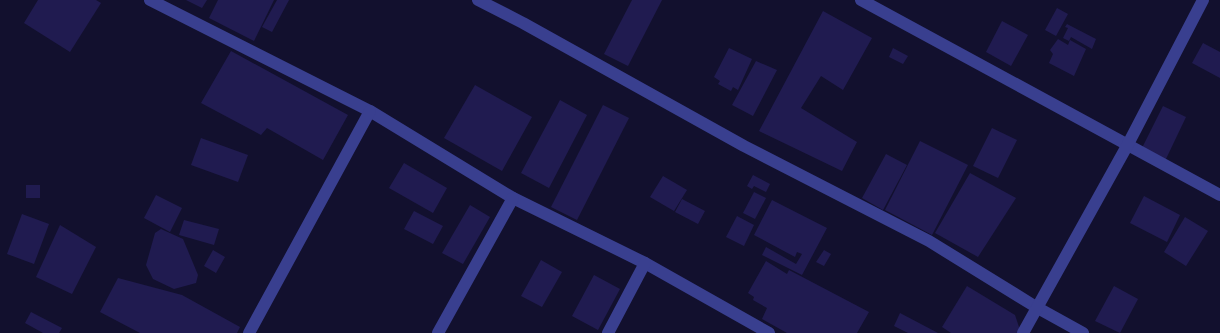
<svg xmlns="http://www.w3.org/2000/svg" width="1220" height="333" viewBox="0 0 1220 333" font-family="Mulish,sans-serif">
<rect width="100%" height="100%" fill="#12102e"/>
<g fill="#201b50">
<path d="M38,0H96L101,3L70,52L24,23Z"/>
<path d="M186,0H207L202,8Z"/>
<path d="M218,0H274L254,41L209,18Z"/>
<path d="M277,0H289L272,32L262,27Z"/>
<path d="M632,0H662L628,66L604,54Z"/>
<path d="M1057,8L1068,14L1056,36L1045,30Z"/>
<path d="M823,11L872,38L843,90L821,76L801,108L857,142L842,171L759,131Z"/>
<path d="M1002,21L1028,35L1011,66L986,52Z"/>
<path d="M1067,24L1096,39L1092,49L1071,37L1069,41L1063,38L1068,28L1065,27Z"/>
<path d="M1058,39L1068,45L1070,40L1086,49L1074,76L1049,63L1053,54L1050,50Z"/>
<path d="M1203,43L1220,52V78L1192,63Z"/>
<path d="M729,48L752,59L738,90L733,87L731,91L718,84L720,81L714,77Z"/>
<path d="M893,48L908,56L903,64L889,57Z"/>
<path d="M231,51L348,115L323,160L267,128L261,135L201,103Z"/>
<path d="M756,61L777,70L753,116L732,105Z"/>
<path d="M475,85L532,117L502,171L444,138Z"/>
<path d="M560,100L587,115L549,188L521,173Z"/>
<path d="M603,105L629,118L577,220L551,207Z"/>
<path d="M1163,106L1186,117L1165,161L1141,150Z"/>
<path d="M992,128L1017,140L998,178L973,166Z"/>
<path d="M201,138L248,155L238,182L191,165Z"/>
<path d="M920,141L968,165L932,235L885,210Z"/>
<path d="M886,154L907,165L883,210L862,198Z"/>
<path d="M404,163L447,188L433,213L389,188Z"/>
<path d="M970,173L1016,198L978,257L935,233Z"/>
<path d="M753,175L770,184L766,192L754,186L752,189L747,186Z"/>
<path d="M663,176L687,190L674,211L650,197Z"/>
<rect x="26" y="185" width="14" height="13"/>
<path d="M754,192L766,198L755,219L743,213Z"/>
<path d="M156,195L182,208L170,232L144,218Z"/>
<path d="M1144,196L1180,215L1167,242L1130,223Z"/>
<path d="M682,199L705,211L698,224L675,212Z"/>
<path d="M772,200L827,228L802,275L762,255L766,247L796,264L802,254L797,252L795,257L754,235Z"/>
<path d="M470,205L490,217L463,264L442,253Z"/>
<path d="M414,211L443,226L433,244L404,229Z"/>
<path d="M22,214L49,224L34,264L7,254Z"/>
<path d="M737,216L754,225L744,246L726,237Z"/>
<path d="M1185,217L1208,231L1186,266L1164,252Z"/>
<path d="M184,220L219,229L214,245L179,235Z"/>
<path d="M60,225L96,247L72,294L36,277Z"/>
<path d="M161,229L183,239L198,275L196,283L174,289L153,279L146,265L155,233Z"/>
<path d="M213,250L225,257L216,273L204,266Z"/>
<path d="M824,250L831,254L824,266L816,262Z"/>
<path d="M541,260L562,272L542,307L521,296Z"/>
<path d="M766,261L787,274L789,270L869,312L857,333H787L762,319L767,308L753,300L754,297L748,293Z"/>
<path d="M594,275L620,289L598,330L572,316Z"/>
<path d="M118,278L182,295L240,327L237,333H140L100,312Z"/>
<path d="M967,286L1015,315L1021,333H951L942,327Z"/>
<path d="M1114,286L1138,299L1120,333L1095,321Z"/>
<path d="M31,312L62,328L59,333H43L25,323Z"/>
<path d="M900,313L938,333H908L894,326Z"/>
</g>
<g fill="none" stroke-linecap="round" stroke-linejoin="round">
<g stroke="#393f8f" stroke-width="12">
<path d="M150,0L370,111L513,198L645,263L769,333"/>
<path d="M478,0L523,23L744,146L929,241L1036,307L1083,333"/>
<path d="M861,0L1220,195"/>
<path d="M249,333L370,111"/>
<path d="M438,333L513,198"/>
<path d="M608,333L645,263"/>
<path d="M1023,333L1127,146L1203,0"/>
</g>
</g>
</svg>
